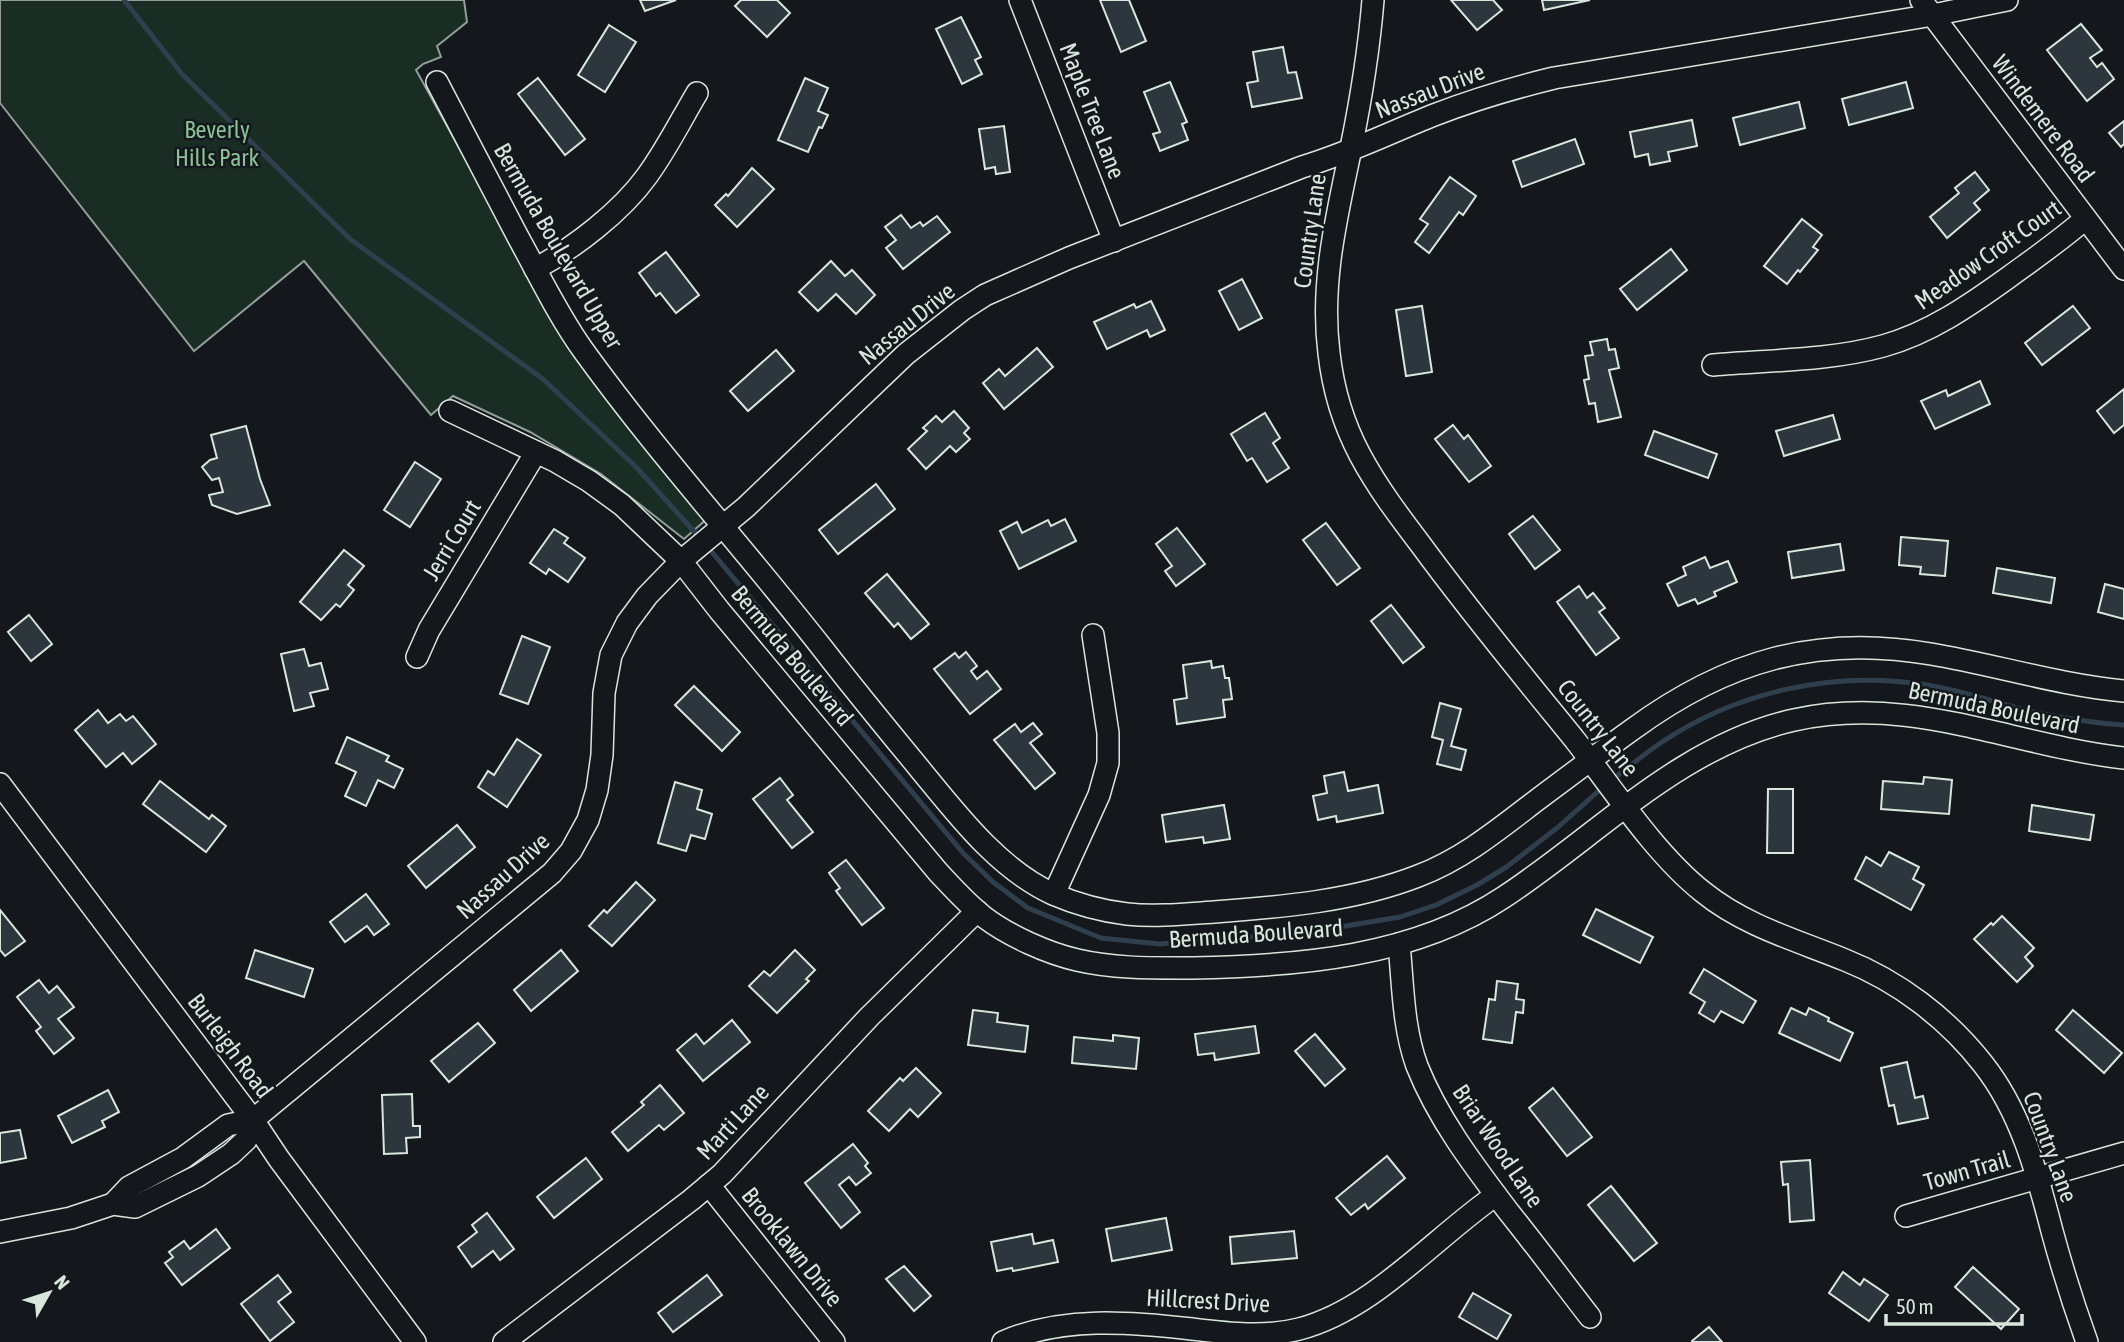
<svg xmlns="http://www.w3.org/2000/svg" width="2124" height="1342" viewBox="0 0 2124 1342" font-family="'Asap Condensed',sans-serif">
<rect width="100%" height="100%" fill="#14181c"/>
<path fill="#1a2d24" stroke="#939e99" stroke-width="2" d="M0,0H464L467,22L437,46L441,57L423,64L416,70L536,287L709,517L684,539L601,474L530,432L453,396L431,415L304,261L194,351L0,103Z"/>
<g fill="none" stroke-linecap="round" stroke-linejoin="round">
<g stroke="#2f3f4d" stroke-width="5">
<path d="M124,0L182,74L350,239L543,379L637,468L700,538"/>
<path d="M706,545L963,853L993,882L1028,908L1101,938L1159,944L1309,932L1400,917L1436,905L1477,885L1505,868L1557,828L1603,787"/>
<path d="M1611,781C1627,768 1644,754 1662,742C1737,692 1831,671 1921,684C1957,689 1994,702 2029,711C2061,718 2092,723 2124,725"/>
</g>
</g>
<g fill="#2c363c" stroke="#d8e6dc" stroke-width="2">
<path d="M640,0H676L645,11Z"/>
<path d="M741,0H777L790,13L767,37L735,6Z"/>
<path d="M1100,0H1129L1146,41L1121,52Z"/>
<path d="M1451,0H1493L1502,10L1477,30Z"/>
<path d="M1542,0H1590L1544,10Z"/>
<path d="M961,17L981,57L975,60L982,74L962,84L936,29Z"/>
<path d="M2081,24L2102,50L2090,58L2097,67L2102,63L2114,79L2087,101L2047,50Z"/>
<path d="M609,25L636,42L605,92L578,75Z"/>
<path d="M1283,47L1288,73L1296,72L1302,98L1252,107L1247,83L1258,81L1253,52Z"/>
<path d="M538,78L585,139L565,155L518,94Z"/>
<path d="M805,78L828,88L818,111L828,115L822,128L819,127L808,152L778,140Z"/>
<path d="M1170,82L1187,122L1182,124L1188,140L1160,151L1153,134L1160,132L1144,92Z"/>
<path d="M1906,82L1913,108L1849,125L1842,99Z"/>
<path d="M1799,102L1805,128L1740,145L1733,118Z"/>
<path d="M1692,120L1697,146L1668,152L1670,161L1650,165L1648,154L1635,157L1630,132Z"/>
<path d="M2124,121V144L2121,147L2109,133Z"/>
<path d="M1004,126L1010,172L996,174L995,167L985,169L979,129Z"/>
<path d="M1575,139L1584,164L1522,187L1513,161Z"/>
<path d="M752,168L774,189L737,227L715,205L726,194L728,196Z"/>
<path d="M1975,172L1989,190L1974,203L1980,210L1947,238L1930,217L1959,193L1955,188Z"/>
<path d="M1450,177L1476,196L1463,215L1459,212L1429,253L1415,242L1428,224L1420,219Z"/>
<path d="M901,215L911,228L920,222L923,226L937,216L950,232L903,269L886,248L896,240L885,227Z"/>
<path d="M1802,219L1822,235L1813,247L1818,250L1800,272L1798,270L1787,284L1764,266Z"/>
<path d="M1671,249L1687,270L1637,310L1620,289Z"/>
<path d="M666,252L699,295L676,313L660,293L656,296L639,273Z"/>
<path d="M831,261L845,276L852,270L875,295L856,314L836,294L818,311L799,292Z"/>
<path d="M1242,279L1262,318L1239,330L1219,291Z"/>
<path d="M1151,301L1165,330L1150,337L1147,330L1107,349L1094,322L1134,304L1136,308Z"/>
<path d="M1422,306L1432,372L1406,376L1396,310Z"/>
<path d="M2073,306L2090,328L2042,365L2025,343Z"/>
<path d="M1607,339L1609,350L1615,349L1619,368L1609,370L1621,417L1598,422L1595,403L1589,404L1584,380L1589,379L1585,356L1593,355L1590,342Z"/>
<path d="M1037,348L1053,367L1004,409L983,383L999,369L1005,376Z"/>
<path d="M776,350L794,371L748,411L730,391Z"/>
<path d="M1980,381L1990,404L1935,429L1921,401L1946,390L1948,396Z"/>
<path d="M2124,389V425L2114,433L2097,411Z"/>
<path d="M954,411L969,428L964,433L970,439L956,452L950,446L926,469L908,449L927,431L923,428L936,416L942,422Z"/>
<path d="M1265,413L1280,438L1273,443L1289,468L1267,482L1252,458L1247,461L1231,434Z"/>
<path d="M1833,415L1840,439L1784,456L1776,431Z"/>
<path d="M1453,425L1464,439L1468,435L1491,466L1469,482L1435,439Z"/>
<path d="M246,426L260,479L270,505L237,514L212,505L209,495L223,492L219,478L212,480L202,467L210,460L217,458L211,435Z"/>
<path d="M1654,431L1717,454L1708,478L1645,455Z"/>
<path d="M415,462L441,479L410,527L384,510Z"/>
<path d="M876,484L895,509L838,554L819,530Z"/>
<path d="M1533,516L1560,550L1535,569L1509,534Z"/>
<path d="M1065,519L1076,541L1019,569L1000,531L1017,522L1022,533L1048,520L1051,526Z"/>
<path d="M1326,523L1360,568L1337,585L1303,540Z"/>
<path d="M1177,528L1205,564L1176,586L1165,571L1172,566L1156,544Z"/>
<path d="M554,529L568,538L564,543L585,558L568,582L549,569L546,574L530,563Z"/>
<path d="M1901,537L1948,541L1945,576L1920,574L1921,567L1899,565Z"/>
<path d="M1840,544L1844,570L1792,578L1788,552Z"/>
<path d="M344,550L364,566L348,585L354,590L340,607L336,604L321,620L300,602Z"/>
<path d="M1705,557L1710,568L1728,561L1737,582L1714,592L1716,596L1698,604L1695,599L1678,606L1667,584L1686,575L1683,567Z"/>
<path d="M1997,568L2055,578L2051,603L1993,593Z"/>
<path d="M887,574L929,624L911,639L898,623L894,627L865,593Z"/>
<path d="M2105,584L2124,589V619L2098,612Z"/>
<path d="M1579,586L1587,598L1593,593L1605,608L1599,612L1619,638L1596,655L1557,602Z"/>
<path d="M1391,605L1424,647L1403,663L1371,621Z"/>
<path d="M29,615L52,644L31,661L8,632Z"/>
<path d="M522,636L550,647L528,704L500,694Z"/>
<path d="M304,649L309,666L321,663L328,689L310,693L314,706L294,711L281,654Z"/>
<path d="M966,652L977,666L971,671L977,679L987,671L1001,689L970,714L934,669L955,653L959,658Z"/>
<path d="M1211,661L1212,668L1223,666L1225,678H1229L1232,699L1223,700L1225,717L1177,724L1174,700L1187,698L1183,665Z"/>
<path d="M694,686L740,732L722,751L675,705Z"/>
<path d="M1440,703L1461,709L1451,746L1466,750L1461,770L1437,764L1443,740L1432,737Z"/>
<path d="M98,710L108,723L120,714L126,721L133,716L156,744L132,764L123,753L106,767L75,730Z"/>
<path d="M1033,723L1042,734L1030,743L1055,773L1035,789L994,740L1015,724L1021,732Z"/>
<path d="M347,737L389,756L386,761L403,769L394,788L378,780L366,806L345,796L356,772L336,763Z"/>
<path d="M517,739L541,755L507,807L478,787L488,771L494,775Z"/>
<path d="M1344,772L1348,791L1378,785L1383,813L1337,822L1336,816L1318,820L1313,796L1327,793L1324,776Z"/>
<path d="M1924,777L1952,780L1949,814L1881,809L1883,781L1923,784Z"/>
<path d="M780,778L793,795L787,800L813,832L792,848L753,799Z"/>
<path d="M160,781L209,819L212,815L226,826L206,852L143,804Z"/>
<path d="M675,782L702,790L697,809L712,814L705,839L691,835L686,851L658,843Z"/>
<path d="M1768,789H1793V853H1767Z"/>
<path d="M1224,805L1230,839L1204,843L1203,837L1166,842L1162,815Z"/>
<path d="M2032,805L2094,815L2090,840L2029,831Z"/>
<path d="M457,825L475,847L426,888L408,866Z"/>
<path d="M1889,852L1919,867L1913,879L1924,885L1911,910L1855,879L1866,857L1881,866Z"/>
<path d="M846,860L884,908L862,925L836,891L840,888L829,873Z"/>
<path d="M636,882L655,900L612,946L589,926L604,910L607,913Z"/>
<path d="M366,894L389,924L374,935L367,926L345,942L330,922Z"/>
<path d="M1596,909L1653,937L1640,963L1583,935Z"/>
<path d="M0,910L25,941L5,956L0,950Z"/>
<path d="M2002,916L2034,948L2025,957L2033,966L2017,982L1974,939L1991,923L1993,925Z"/>
<path d="M255,950L313,969L304,997L246,978Z"/>
<path d="M561,950L578,971L531,1011L514,990Z"/>
<path d="M795,950L815,970L806,979L809,981L777,1013L749,986L764,971L770,976Z"/>
<path d="M1704,969L1756,1001L1743,1023L1721,1011L1714,1022L1699,1013L1705,1002L1690,993Z"/>
<path d="M39,980L49,993L57,986L74,1007L58,1019L74,1038L54,1054L36,1031L41,1027L17,997Z"/>
<path d="M1497,981L1518,984L1516,999L1524,1000L1523,1013L1516,1012L1512,1043L1483,1039L1489,999L1495,1000Z"/>
<path d="M1791,1008L1806,1015L1809,1008L1829,1018L1828,1021L1853,1033L1840,1061L1779,1033Z"/>
<path d="M973,1010L998,1013L997,1022L1028,1026L1025,1052L968,1045Z"/>
<path d="M2073,1010L2122,1053L2104,1073L2056,1030Z"/>
<path d="M732,1020L750,1042L703,1081L677,1050L696,1034L704,1044Z"/>
<path d="M478,1023L495,1043L449,1082L431,1061Z"/>
<path d="M1255,1026L1259,1053L1215,1060L1214,1053L1198,1055L1195,1034Z"/>
<path d="M1315,1034L1345,1069L1325,1086L1295,1051Z"/>
<path d="M1113,1035L1139,1038L1136,1069L1072,1063L1074,1037L1113,1041Z"/>
<path d="M1907,1062L1915,1098L1923,1096L1928,1118L1898,1124L1894,1105L1889,1106L1881,1068Z"/>
<path d="M916,1068L941,1093L918,1117L910,1109L889,1131L868,1111L900,1078L903,1081Z"/>
<path d="M660,1085L684,1113L664,1130L659,1125L628,1151L612,1132L644,1105L641,1102Z"/>
<path d="M1553,1088L1592,1137L1567,1156L1529,1108Z"/>
<path d="M108,1090L119,1112L102,1121L105,1127L72,1143L58,1116Z"/>
<path d="M412,1094L413,1126H420V1137L406,1138L407,1153L384,1154L382,1095Z"/>
<path d="M20,1130L26,1158L0,1163V1133Z"/>
<path d="M853,1144L868,1163L865,1166L871,1173L856,1185L849,1177L839,1185L860,1212L841,1228L805,1183Z"/>
<path d="M1387,1156L1405,1178L1368,1209L1365,1204L1351,1215L1336,1198Z"/>
<path d="M586,1158L602,1179L554,1218L537,1197Z"/>
<path d="M1810,1160L1814,1220L1790,1222L1788,1184L1783,1185L1781,1162Z"/>
<path d="M1611,1186L1657,1243L1634,1261L1588,1205Z"/>
<path d="M487,1213L514,1249L500,1260L493,1251L472,1267L458,1247L477,1232L472,1225Z"/>
<path d="M1166,1218L1172,1250L1112,1261L1106,1229Z"/>
<path d="M216,1229L230,1248L182,1285L165,1263L173,1257L169,1252L184,1241L190,1249Z"/>
<path d="M1294,1231L1297,1258L1232,1264L1230,1237Z"/>
<path d="M1032,1234L1034,1244L1053,1240L1058,1262L1013,1271L1012,1268L997,1271L991,1242Z"/>
<path d="M904,1266L931,1296L914,1311L886,1279Z"/>
<path d="M1973,1267L2019,1309L2001,1329L1955,1287Z"/>
<path d="M1843,1272L1860,1285L1864,1279L1888,1295L1869,1321L1829,1293Z"/>
<path d="M278,1275L291,1292L278,1302L294,1322L270,1341L241,1304Z"/>
<path d="M707,1275L722,1295L673,1332L658,1313Z"/>
<path d="M1473,1293L1511,1315L1497,1339L1459,1317Z"/>
<path d="M1709,1327L1722,1342H1693L1692,1341Z"/>
</g>
<g fill="none" stroke-linecap="round" stroke-linejoin="round">
<g stroke="#d8e6dc" stroke-width="24">
<g id="minor">
<path d="M1020,0L1114,241"/>
<path d="M1373,0C1369,49 1361,99 1351,148C1337,215 1320,283 1329,353C1333,389 1343,423 1360,455C1377,487 1399,516 1421,545C1470,612 1523,676 1575,740C1613,789 1655,854 1703,892C1745,926 1796,940 1845,960C1898,981 1947,1018 1983,1064C2021,1112 2037,1173 2052,1231C2062,1268 2074,1306 2087,1342"/>
<path d="M1921,0L2124,269"/>
<path d="M437,82C464,134 491,185 518,237C539,275 558,315 583,350C658,454 744,548 823,649C854,689 886,728 919,768C956,813 998,869 1053,894C1076,904 1102,911 1127,914C1155,917 1185,914 1214,912C1282,907 1354,901 1418,876C1463,859 1499,829 1537,800C1569,776 1601,752 1633,729C1726,661 1817,634 1931,654C1996,665 2059,685 2124,691"/>
<path d="M535,269C574,248 621,212 647,176C666,150 681,120 697,93"/>
<path d="M1713,365C1769,360 1828,361 1883,346C1930,333 1970,305 2009,277C2035,258 2061,240 2085,219"/>
<path d="M450,411L555,461L589,481L622,505L681,561L719,610L938,872C952,887 967,904 984,917C1009,936 1047,953 1077,960C1116,969 1154,968 1193,968C1298,966 1414,957 1504,897C1597,836 1681,745 1794,720C1911,694 2010,745 2124,758"/>
<path d="M417,657L429,630L536,452"/>
<path d="M0,784L253,1120L279,1159L415,1342"/>
<path d="M1054,894L1099,795L1108,763V733L1093,635"/>
<path d="M1399,944C1403,985 1403,1028 1417,1066C1438,1119 1474,1166 1508,1211C1536,1246 1563,1282 1590,1317"/>
<path d="M709,1185L834,1342"/>
<path d="M113,1204L129,1187L183,1158L228,1125L253,1120L552,873L571,851L588,820L597,790L602,755L604,693L611,655L627,623L647,596L681,561L746,507L906,354L962,310L985,295L1069,258L1302,167C1349,153 1389,133 1434,115C1473,100 1513,88 1554,78L1933,15L2007,0"/>
<path d="M1906,1216L2124,1153"/>
<path d="M0,1232L71,1218L113,1204L135,1207L198,1176L231,1154L246,1140L253,1120"/>
<path d="M504,1342L691,1200L722,1174L869,1017L977,911"/>
<path d="M1003,1342C1062,1316 1130,1322 1192,1329C1226,1333 1265,1338 1299,1329C1373,1310 1434,1238 1496,1195"/>
</g>
</g>
<use href="#minor" stroke="#14181c" stroke-width="21"/>
</g>
<g text-anchor="middle" stroke-width="5" stroke-linejoin="round" paint-order="stroke">
<g font-size="24" fill="#d8e6dc" stroke="#14181c">
<text transform="translate(1430 91) rotate(-21)" y="8">Nassau Drive</text>
<text transform="translate(1092 111) rotate(69)" y="8">Maple Tree Lane</text>
<text transform="translate(2043 119) rotate(53)" y="8">Windemere Road</text>
<text transform="translate(1310 231) rotate(-82)" y="8">Country Lane</text>
<text transform="translate(558 246) rotate(60)" y="8">Bermuda Boulevard Upper</text>
<text transform="translate(1988 255) rotate(-35)" y="8">Meadow Croft Court</text>
<text transform="translate(907 324) rotate(-39)" y="8">Nassau Drive</text>
<text transform="translate(452 540) rotate(-59)" y="8">Jerri Court</text>
<text transform="translate(792 656) rotate(50)" y="8">Bermuda Boulevard</text>
<text transform="translate(1994 708) rotate(12)" y="8">Bermuda Boulevard</text>
<text transform="translate(1598 728) rotate(52)" y="8">Country Lane</text>
<text transform="translate(503 876) rotate(-42)" y="8">Nassau Drive</text>
<text transform="translate(1256 934) rotate(-4)" y="8">Bermuda Boulevard</text>
<text transform="translate(230 1046) rotate(53)" y="8">Burleigh Road</text>
<text transform="translate(733 1122) rotate(-47)" y="8">Marti Lane</text>
<text transform="translate(1498 1146) rotate(56)" y="8">Briar Wood Lane</text>
<text transform="translate(2050 1147) rotate(70)" y="8">Country Lane</text>
<text transform="translate(1967 1171) rotate(-16)" y="8">Town Trail</text>
<text transform="translate(792 1247) rotate(51)" y="8">Brooklawn Drive</text>
<text transform="translate(1208 1301) rotate(3)" y="8">Hillcrest Drive</text>
</g>
<g font-size="24" fill="#8ac095" stroke="#14181c">
<text x="217" y="138">Beverly<tspan x="217" dy="28">Hills Park</tspan></text>
</g>
</g>
<g transform="translate(49 1293) rotate(51)" stroke="#14181c" stroke-width="5" paint-order="stroke">
<path d="M0-5L12 26L0 18L-12 26Z" fill="#d8e6dc"/>
<text y="-10" font-size="19" font-weight="bold" text-anchor="middle" fill="#d8e6dc">N</text>
</g>
<path d="M1886 1314v10h136v-10" fill="none" stroke="#d8e6dc" stroke-width="3.5"/>
<text x="1896" y="1314" font-size="21" fill="#d8e6dc" stroke="#14181c" stroke-width="5" paint-order="stroke">50 m</text>
</svg>
